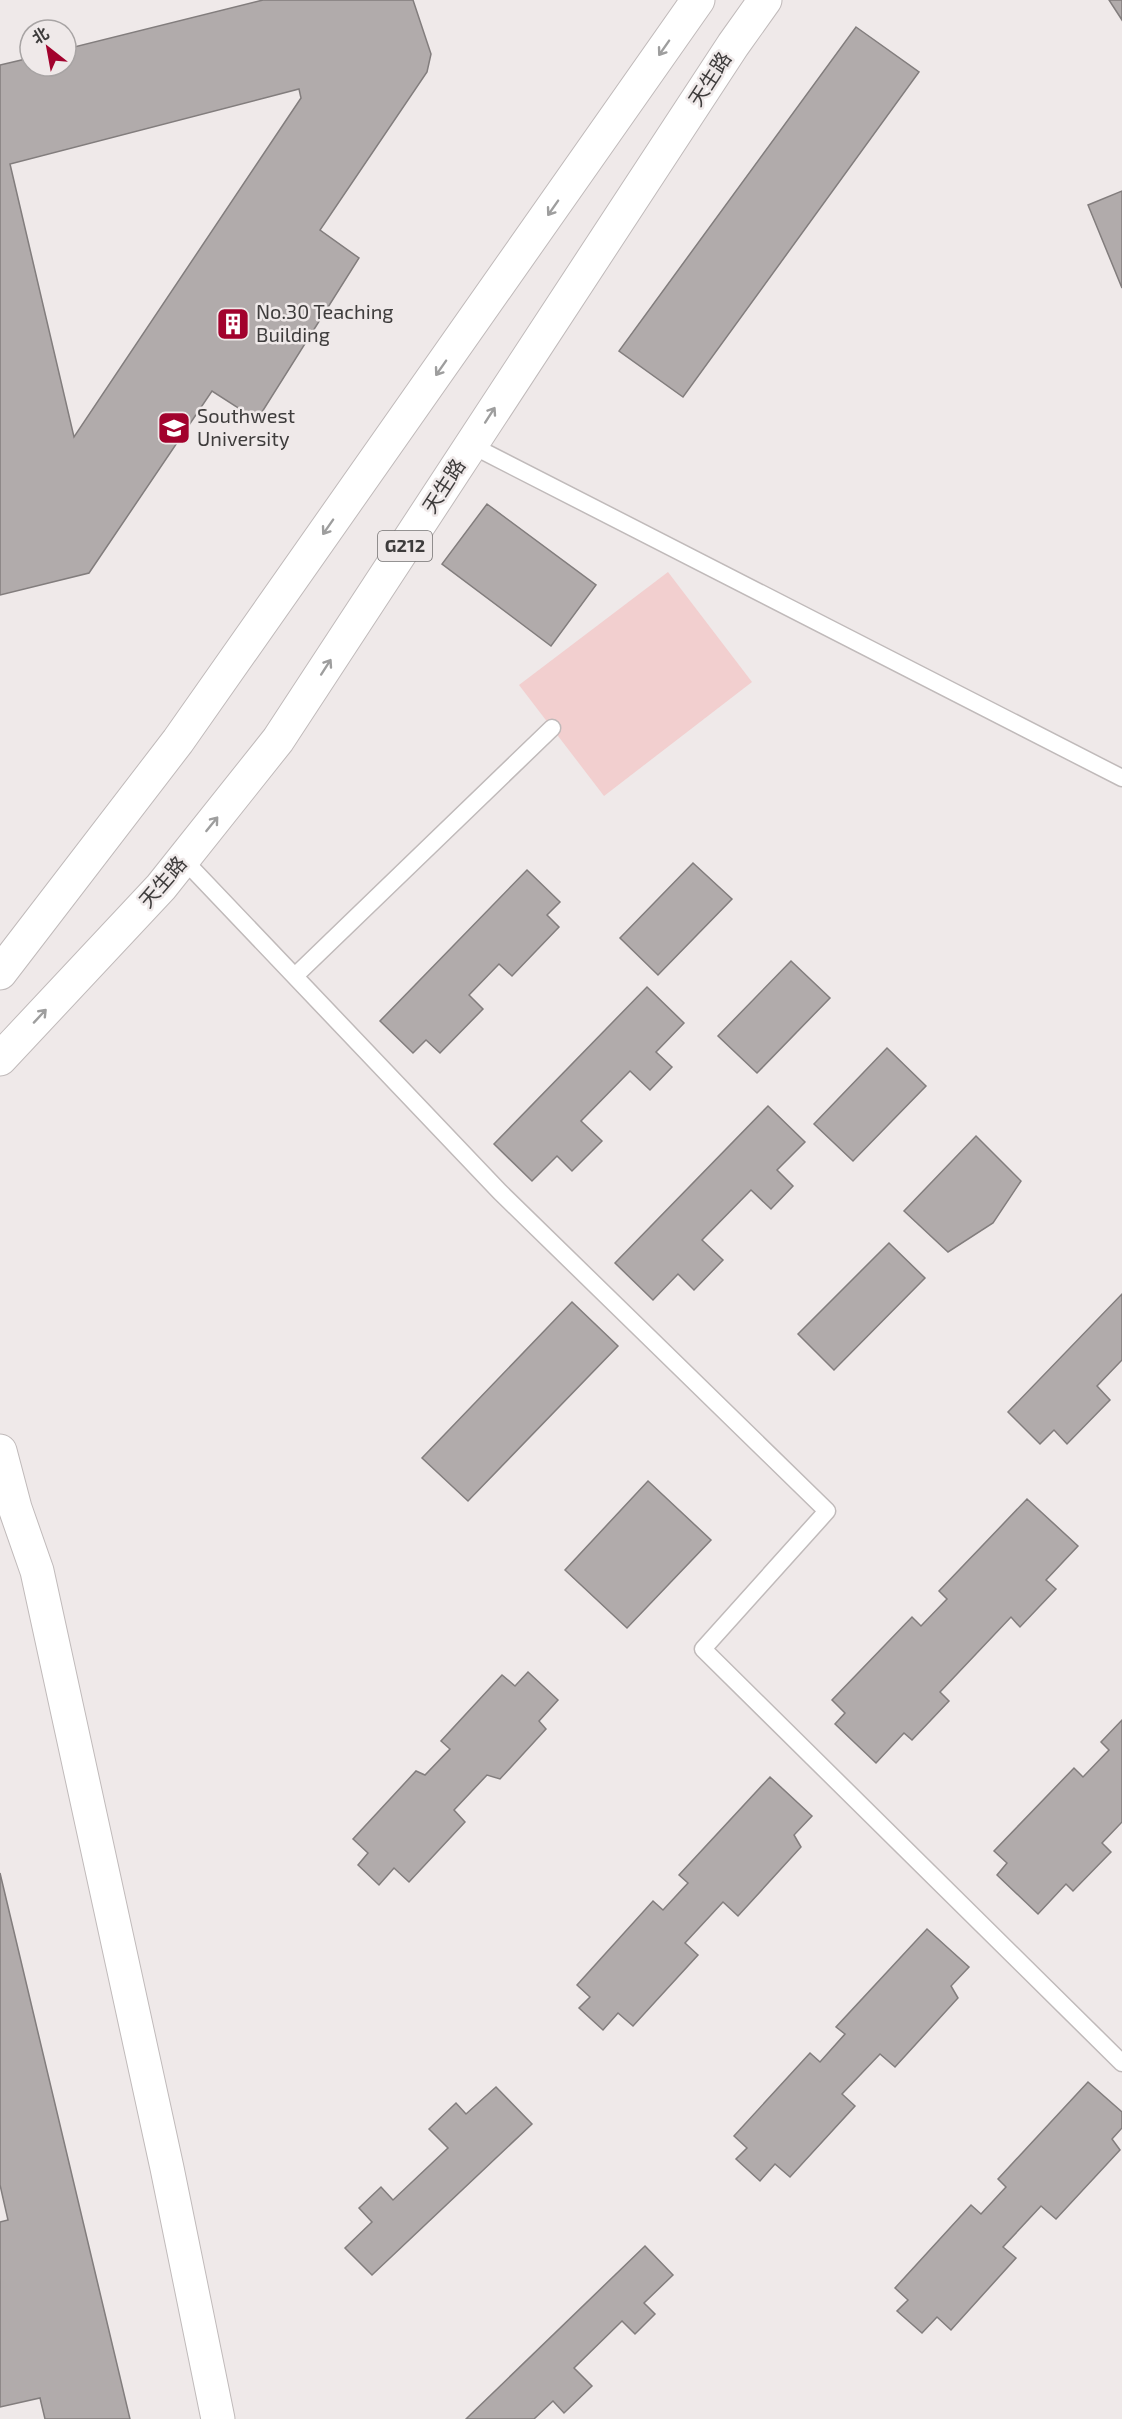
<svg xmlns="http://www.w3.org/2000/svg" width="1122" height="2419" viewBox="0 0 1122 2419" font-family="'Exo 2','Noto Sans SC',sans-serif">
<rect width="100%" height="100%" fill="#efe9e9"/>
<path fill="#f2cfcf" d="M668,572L752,682L604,796L519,685Z"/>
<g fill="#b1abab" stroke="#827d7d" stroke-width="1.5" fill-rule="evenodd">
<path d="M263,0H413L431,54L427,72L320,230L359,258L257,420L212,391L89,573L0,595V65L30,58V66H66V49ZM299,89L301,98L74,437L10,164Z"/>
<path d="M1109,0H1122V20Z"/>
<path d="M856,27L919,72L683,397L619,351Z"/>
<path d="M1122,191V288L1088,205Z"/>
<path d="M487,504L596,585L551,646L442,564Z"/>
<path d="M693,863L732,899L658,975L620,938Z"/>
<path d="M527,870L560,902L547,915L559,927L512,976L499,964L469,995L483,1009L440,1053L426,1040L413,1053L380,1021Z"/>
<path d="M791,961L830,998L757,1073L718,1036Z"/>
<path d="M647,987L684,1023L656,1052L672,1067L650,1090L630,1071L581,1121L602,1141L572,1171L557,1156L532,1181L494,1144Z"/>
<path d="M887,1048L926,1086L853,1161L814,1124Z"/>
<path d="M768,1106L805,1142L777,1170L793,1186L771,1209L751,1190L702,1240L723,1260L694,1290L678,1274L653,1300L615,1263Z"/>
<path d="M976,1136L1021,1181L993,1223L948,1252L904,1211Z"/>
<path d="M889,1243L925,1278L834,1370L798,1334Z"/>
<path d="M1122,1294V1360L1097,1386L1110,1400L1067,1444L1054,1430L1040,1444L1008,1412Z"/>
<path d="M572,1302L618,1346L468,1501L422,1458Z"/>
<path d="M648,1481L711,1540L627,1628L565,1570Z"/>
<path d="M1027,1499L1078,1546L1046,1580L1056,1589L1020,1627L1011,1617L940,1692L949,1701L912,1740L904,1733L876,1763L835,1724L845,1713L832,1700L912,1617L921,1626L947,1599L939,1591Z"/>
<path d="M528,1672L558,1700L539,1721L546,1729L500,1779L487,1775L454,1810L465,1822L409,1882L394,1868L379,1885L358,1865L368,1853L353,1839L416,1771L425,1775L450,1749L441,1741L502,1675L515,1686Z"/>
<path d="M1122,1720V1822L1102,1843L1111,1852L1073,1891L1066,1884L1038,1914L997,1875L1007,1863L994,1851L1074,1768L1083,1777L1109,1750L1101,1742Z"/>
<path d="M770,1777L812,1816L794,1835L801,1847L738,1916L723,1902L685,1943L698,1955L633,2026L618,2013L603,2030L579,2008L590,1997L577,1985L653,1901L663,1910L688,1883L679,1875Z"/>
<path d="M0,1873L130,2419H45L40,2398L0,2407V2222L8,2220L0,2185Z"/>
<path d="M927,1929L969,1967L951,1986L958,1998L895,2067L880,2054L842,2094L855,2106L790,2177L775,2164L760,2181L736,2159L747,2148L734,2136L810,2053L820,2062L845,2034L836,2027Z"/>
<path d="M1088,2082L1122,2112V2128L1112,2139L1120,2150L1056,2219L1041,2206L1003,2247L1016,2258L951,2330L937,2317L922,2333L897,2311L908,2300L895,2288L971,2205L981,2214L1006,2187L998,2179Z"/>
<path d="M496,2087L532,2124L372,2275L345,2248L372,2222L359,2208L381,2187L393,2200L448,2148L429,2129L456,2103L466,2114Z"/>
<path d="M645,2246L673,2275L644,2303L655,2314L635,2334L622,2321L574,2368L592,2386L564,2413L553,2401L534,2419H466Z"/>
</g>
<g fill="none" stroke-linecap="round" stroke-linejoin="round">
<g stroke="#c0baba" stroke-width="19">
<g id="lane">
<path d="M471,445L1122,778"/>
<path d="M183,859L500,1192L827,1511L703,1649L1122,2063"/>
<path d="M295,976L552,728"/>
</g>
</g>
<g stroke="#c0baba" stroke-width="35">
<path id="secondary" d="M0,1451L15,1508L37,1571L167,2168L218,2419"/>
</g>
<g stroke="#c0baba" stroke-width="35">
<g id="highway">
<path d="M0,973L178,741L698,0"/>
<path d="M0,1059L161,887L278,740L733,45L765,0"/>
</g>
</g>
<use href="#lane" stroke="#fff" stroke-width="16"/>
<use href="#secondary" stroke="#fff" stroke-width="33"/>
<use href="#highway" stroke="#fff" stroke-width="33"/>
</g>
<defs><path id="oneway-shaft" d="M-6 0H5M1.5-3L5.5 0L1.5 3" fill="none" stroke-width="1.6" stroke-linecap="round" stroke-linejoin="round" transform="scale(1.5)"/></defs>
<g stroke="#9e9e9e">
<use href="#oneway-shaft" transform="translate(664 48) rotate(125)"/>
<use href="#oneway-shaft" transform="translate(553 208) rotate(125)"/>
<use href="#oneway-shaft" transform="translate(441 368) rotate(125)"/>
<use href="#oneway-shaft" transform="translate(490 415) rotate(-57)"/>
<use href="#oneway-shaft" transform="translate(328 527) rotate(125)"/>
<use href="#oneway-shaft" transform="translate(326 667) rotate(-57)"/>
<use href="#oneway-shaft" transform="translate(212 824) rotate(-51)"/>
<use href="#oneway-shaft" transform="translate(40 1016) rotate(-47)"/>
</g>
<defs>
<g id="building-square" transform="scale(1.725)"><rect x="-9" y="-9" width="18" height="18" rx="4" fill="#a2022d" stroke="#efe9e9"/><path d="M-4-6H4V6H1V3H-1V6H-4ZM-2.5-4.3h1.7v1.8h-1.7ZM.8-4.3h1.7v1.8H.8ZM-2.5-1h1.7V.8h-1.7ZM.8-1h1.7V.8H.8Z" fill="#fff"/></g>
<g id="university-square" transform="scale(1.725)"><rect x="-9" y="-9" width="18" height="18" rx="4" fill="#a2022d" stroke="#efe9e9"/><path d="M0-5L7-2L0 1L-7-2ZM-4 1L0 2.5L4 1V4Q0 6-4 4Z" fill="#fff"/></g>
</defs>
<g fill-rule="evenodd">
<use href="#building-square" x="233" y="324"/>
<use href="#university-square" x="174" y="428"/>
</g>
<g text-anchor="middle" stroke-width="5" stroke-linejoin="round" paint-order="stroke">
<rect fill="#efe9e9" stroke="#737070" stroke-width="1.5" x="378" y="531" width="54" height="30" rx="4.5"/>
<g font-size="18" font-weight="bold" fill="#3e3c3c">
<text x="405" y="552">G212</text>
</g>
<g font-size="20" fill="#3e3c3c" stroke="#efe9e9">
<text transform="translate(710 79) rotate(-57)" y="7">天生路</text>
<text transform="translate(444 486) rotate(-57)" y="7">天生路</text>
<text transform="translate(163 882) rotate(-49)" y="7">天生路</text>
</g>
<g font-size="20" fill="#3e3c3c" stroke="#efe9e9" text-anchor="start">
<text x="256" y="319">No.30 Teaching<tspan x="256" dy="23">Building</tspan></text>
<text x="197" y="423">Southwest<tspan x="197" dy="23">University</tspan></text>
</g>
</g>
<g transform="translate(48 48) rotate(329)"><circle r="28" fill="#efe9e9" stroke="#a8a4a4" stroke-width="1.5"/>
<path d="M0-4.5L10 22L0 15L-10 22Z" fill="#a2022d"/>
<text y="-9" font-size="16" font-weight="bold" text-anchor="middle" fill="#3e3c3c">北</text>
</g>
</svg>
